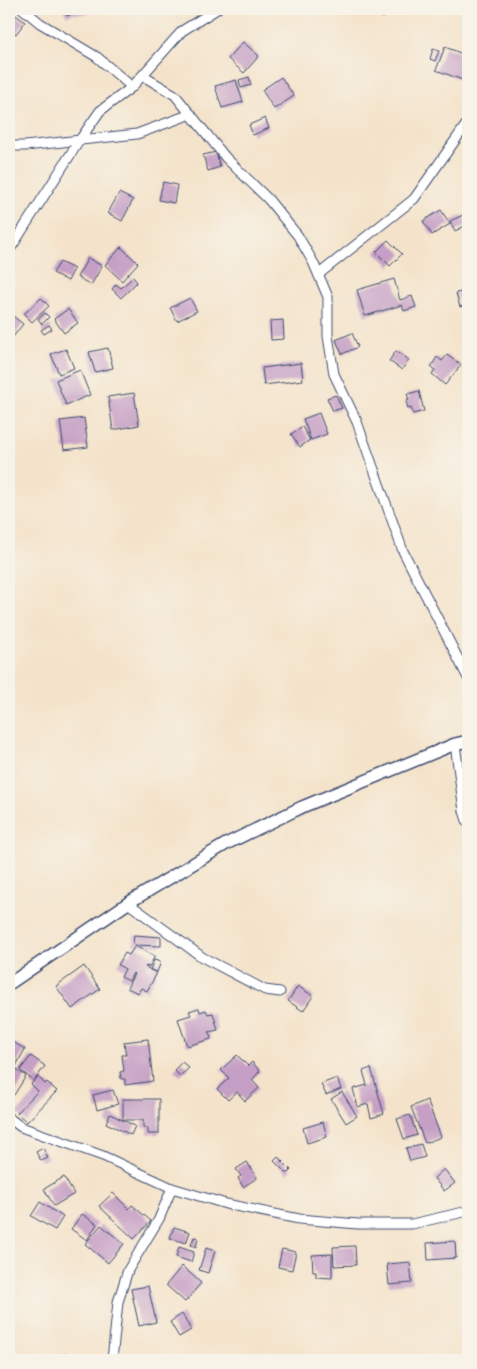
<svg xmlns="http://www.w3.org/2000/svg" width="477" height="1369" viewBox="0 0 477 1369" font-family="Mynerve,sans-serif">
<rect width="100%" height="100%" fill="#f7f3e8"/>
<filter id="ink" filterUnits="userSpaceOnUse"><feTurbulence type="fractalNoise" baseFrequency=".02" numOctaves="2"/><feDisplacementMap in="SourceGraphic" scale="10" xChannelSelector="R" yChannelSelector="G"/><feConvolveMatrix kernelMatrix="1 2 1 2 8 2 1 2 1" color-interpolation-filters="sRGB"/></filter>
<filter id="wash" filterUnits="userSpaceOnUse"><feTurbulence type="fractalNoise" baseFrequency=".0096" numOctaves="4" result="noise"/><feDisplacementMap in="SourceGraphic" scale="20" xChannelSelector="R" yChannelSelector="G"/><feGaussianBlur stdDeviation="1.12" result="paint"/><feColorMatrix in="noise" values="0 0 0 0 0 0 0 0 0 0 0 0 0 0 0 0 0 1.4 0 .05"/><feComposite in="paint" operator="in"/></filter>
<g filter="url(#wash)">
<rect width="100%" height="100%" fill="#f4e3ca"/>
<g id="blocks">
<g fill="#c59fc5">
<path d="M63,9H88V14H74V13L67,16Z"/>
<path d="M372,9H391L383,18Z"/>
<path d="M9,10L25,22L16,34L9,29Z"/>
<path d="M243,42L259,56L244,73L228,59Z"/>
<path d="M445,47L468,56V72L465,81L436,70Z"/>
<path d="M433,49L439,51L435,61L430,59Z"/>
<path d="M249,77L251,85L241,88L239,80Z"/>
<path d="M281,77L294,96L274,109L262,90Z"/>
<path d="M236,80L243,102L222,108L215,86Z"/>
<path d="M265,118L269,128L253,135L249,125Z"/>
<path d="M216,152L220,167L208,171L203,155Z"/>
<path d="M163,182L177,185L174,203L159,200Z"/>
<path d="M119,193L133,200L122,221L108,213Z"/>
<path d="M441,210L450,224L432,235L423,221Z"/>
<path d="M463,215L467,225L455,231L450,221Z"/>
<path d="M388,240L402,254L390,266L376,252Z"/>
<path d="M121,247L138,263L122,281L105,265Z"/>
<path d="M88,258L102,266L91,285L77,277Z"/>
<path d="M60,262L74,269L68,281L53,273Z"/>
<path d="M133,277L137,282L121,298L112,289L116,284L121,288Z"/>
<path d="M394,279L400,300L412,296L416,307L404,311L402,305L365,316L357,290Z"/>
<path d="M466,291L468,304L460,307L456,293Z"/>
<path d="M41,298L49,306L32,322L24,314Z"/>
<path d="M190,298L197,311L177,321L170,308Z"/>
<path d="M68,309L78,323L64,333L54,319Z"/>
<path d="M9,313L23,324L13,337L9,334Z"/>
<path d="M45,313L49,317L42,324L38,319Z"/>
<path d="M283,320L284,339L271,340L270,321Z"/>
<path d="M49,325L52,329L44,334L41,330Z"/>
<path d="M352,333L358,347L342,354L336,340Z"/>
<path d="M108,348L113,368L95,372L89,352Z"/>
<path d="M66,349L74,368L59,374L51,354Z"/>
<path d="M396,351L409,360L402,370L389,361Z"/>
<path d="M447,355L461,365L445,385L432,374L435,370L431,367L437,357L442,361Z"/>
<path d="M301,363L303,380L264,385L262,368Z"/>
<path d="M80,370L90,395L66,405L56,380Z"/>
<path d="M419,391L424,411L413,414L411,408L408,409L406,401L409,400L407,394Z"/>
<path d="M134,393L139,425L113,430L108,397Z"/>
<path d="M336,395L342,408L333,411L327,398Z"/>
<path d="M319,413L327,434L311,440L303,419Z"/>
<path d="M84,418L88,447L64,450L60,421Z"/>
<path d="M302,427L310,440L300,447L291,434Z"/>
<path d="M134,935L161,937V946L133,945Z"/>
<path d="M135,946L155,956L149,967L146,966L145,967L157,973L147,991L141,988L138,993L127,988L134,974L133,973L129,981L121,977L125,969L118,965L125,953L129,955Z"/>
<path d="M154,960L161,962L157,972L150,970Z"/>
<path d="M84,966L100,989L72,1009L56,986Z"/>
<path d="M298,986L313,996L303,1011L288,1001Z"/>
<path d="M199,1008L200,1012L206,1010L208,1014L213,1013L218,1030L209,1032L211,1039L187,1046L178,1019L191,1015L189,1011Z"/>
<path d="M148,1039L153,1081L125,1085V1079H121L120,1072L124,1071L122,1055H126L124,1042Z"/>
<path d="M9,1040L25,1049L16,1066L9,1062Z"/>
<path d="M237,1055L248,1066L252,1062L260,1071L252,1080L259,1088L245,1101L237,1092L228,1100L217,1089L229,1078L221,1070Z"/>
<path d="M31,1056L45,1066L34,1081L20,1070Z"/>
<path d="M182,1062L189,1068L180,1076L174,1070Z"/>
<path d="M9,1065L26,1076L14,1095L9,1092Z"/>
<path d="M371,1068L384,1114L371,1118L368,1104L358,1107L353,1089L367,1085L363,1071Z"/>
<path d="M38,1077L45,1084L47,1082L57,1091L27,1122L17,1113L38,1091L31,1084Z"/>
<path d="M337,1078L341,1089L326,1095L321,1084Z"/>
<path d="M113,1090L118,1104L97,1110L93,1095Z"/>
<path d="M342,1092L357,1116L346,1123L331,1099Z"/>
<path d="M123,1099H159V1134H148V1128H143V1120H123Z"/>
<path d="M427,1100L441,1137L425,1143L411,1107Z"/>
<path d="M110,1114L135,1126L131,1135L106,1123Z"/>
<path d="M410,1115L417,1135L404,1139L397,1119Z"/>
<path d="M323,1122L327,1137L307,1143L303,1128Z"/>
<path d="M421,1144L425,1157L410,1161L406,1148Z"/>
<path d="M43,1148L48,1158L41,1161L36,1152Z"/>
<path d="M278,1157L291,1170L287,1174L274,1161Z"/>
<path d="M247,1162L257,1178L243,1187L238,1178L241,1176L236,1169Z"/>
<path d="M444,1169L455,1183L444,1191L434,1178Z"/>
<path d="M64,1177L74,1194L54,1206L44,1189Z"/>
<path d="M113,1193L129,1209L132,1205L151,1221L134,1239L99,1206Z"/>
<path d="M40,1202L63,1217L55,1230L31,1216Z"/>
<path d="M82,1214L97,1224L87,1240L71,1229Z"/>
<path d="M101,1225L124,1244L108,1263L85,1244Z"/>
<path d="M174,1227L190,1232L186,1243L170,1238Z"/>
<path d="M194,1237L198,1238L196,1247L191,1245Z"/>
<path d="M455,1241L456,1258L428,1260L427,1243Z"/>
<path d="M355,1246L356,1265L334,1266L333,1247Z"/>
<path d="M179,1247L194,1252L191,1262L176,1257Z"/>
<path d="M206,1248L215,1251L208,1273L199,1270Z"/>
<path d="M282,1249L296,1252L292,1270L278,1267Z"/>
<path d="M332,1254V1278L316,1277V1272H313L312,1255Z"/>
<path d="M410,1262L412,1283L389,1285L387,1264Z"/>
<path d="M182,1266L201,1283L185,1302L166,1285Z"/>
<path d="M148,1286L156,1322L139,1326L131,1289Z"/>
<path d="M182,1314L191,1330L179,1337L170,1322Z"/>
<path d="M66,1354L67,1360H49L48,1358Z"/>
</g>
</g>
</g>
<g filter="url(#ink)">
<use href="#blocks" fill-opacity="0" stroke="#3c4a6e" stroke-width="1"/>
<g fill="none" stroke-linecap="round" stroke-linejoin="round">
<g stroke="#3c4a6e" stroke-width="11">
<g id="minor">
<path d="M23,9L40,23L97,57L132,87"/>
<path d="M143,76L175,95L226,158L268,199L298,236L313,262L328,297V336L334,374L357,422L403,551L468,678"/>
<path d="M9,146H25L137,134L191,114"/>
<path d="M9,251L79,141L100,111L132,87L182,31L217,9"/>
<path d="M319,274L414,199L468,122"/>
<path d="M455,744L464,811L468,823"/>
<path d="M128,903L202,957L265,990L280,992"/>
<path d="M9,1118L21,1127L103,1156L172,1188L226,1204L299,1219L358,1224H412L468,1211"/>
<path d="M112,1360L118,1302L128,1270L159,1219L172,1188"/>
</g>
</g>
<g stroke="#3c4a6e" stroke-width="14">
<path id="tertiary" d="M9,984L128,903L226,844L302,807L455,744L468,741"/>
</g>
<use href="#minor" stroke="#fff" stroke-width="9"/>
<use href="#tertiary" stroke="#fff" stroke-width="11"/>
</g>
</g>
<rect width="477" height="1369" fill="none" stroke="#f7f3e8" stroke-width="30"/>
</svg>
